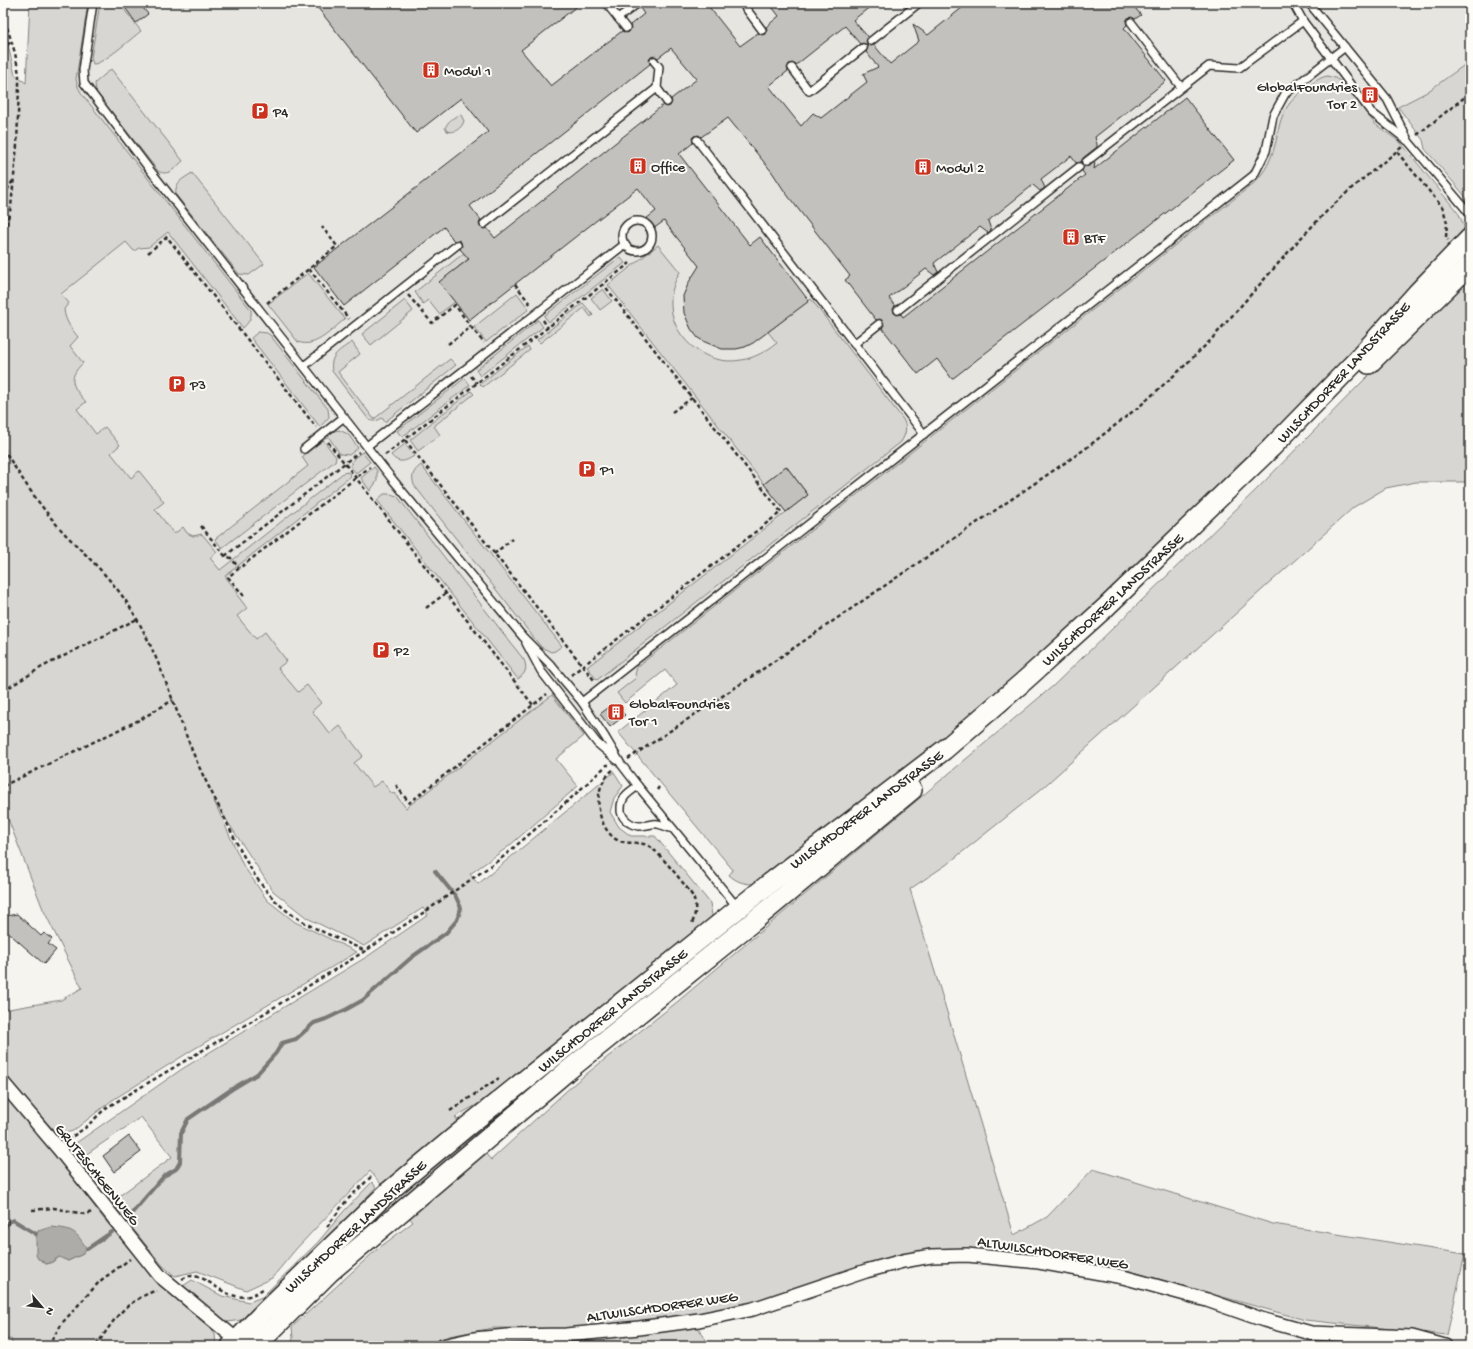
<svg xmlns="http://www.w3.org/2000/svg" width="1473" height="1349" viewBox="0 0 1473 1349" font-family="'Gochi Hand',sans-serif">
<rect width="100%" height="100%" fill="#f5f4ef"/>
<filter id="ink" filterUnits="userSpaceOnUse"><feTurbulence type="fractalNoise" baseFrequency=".025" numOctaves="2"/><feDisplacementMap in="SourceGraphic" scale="8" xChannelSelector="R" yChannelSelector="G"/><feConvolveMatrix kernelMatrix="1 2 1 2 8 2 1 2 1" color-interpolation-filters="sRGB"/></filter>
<g filter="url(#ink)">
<path fill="#e6e5e0" d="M30,3H1470V61L1427,92L1398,107L1389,97L1367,115L1375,124L670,667L622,705L626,710L610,723L606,718L556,760L404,880L105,498L16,286Z"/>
<g fill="#d7d6d2" stroke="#81807e" fill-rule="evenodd">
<path d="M30,3H88L76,79L78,87L82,94L251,310C252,318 249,322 243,328L168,232L149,247L139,248L134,251L126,242L61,294L69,303L64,309C65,321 71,328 78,337L70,346L83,363C66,379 73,387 86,402L77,409L96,434L105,427L120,445L111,453L131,478L139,471L164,502L155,509L174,534L183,527L187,533L193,536L202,534L217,552L210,558L220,570L343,473L348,472L351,476L225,576L238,593L237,595L247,608L237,616L256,639L265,632L287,661L278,668L298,692L307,685L321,703L312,711L330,734L340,726L363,756L354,763L373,787L382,781L392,794L394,793L406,808L552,695L584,736L556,759L578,786L508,847L470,874L478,884L614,772L623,786L614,798L610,812L619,827L631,836H655L710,903L712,915L707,926L478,1104L455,1117L491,1160L575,1083L677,1002L1053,686L1256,490L1470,272V482H1416L1386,488L1354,507L1039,791L946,865L910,889L1014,1235L1047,1217L1093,1169L1273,1224L1465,1254L1447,1335L1305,1320L1126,1270L1019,1252L992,1250H959L752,1304L689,1316L598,1329L493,1328L449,1336L424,1346H291L293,1338L292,1327L375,1251L413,1222L370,1171L296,1249L272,1278L246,1290L197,1271L175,1276L163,1266L111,1202L172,1157L141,1117L78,1160L76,1143L182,1069L368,956L428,915L423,908L364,946L307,918L273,891L214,801L243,865L267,900L295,922L357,952L194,1049L111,1101L73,1131L58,1135L3,1074V1010L61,1000L82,988L43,909L3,806V23L15,75L26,83Z"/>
<path d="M100,3H119L141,31C132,38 102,65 93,64L91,58Z"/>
<path d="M1470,61V202L1425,149L1423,140L1398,107L1427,92Z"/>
<path d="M111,69L183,161C175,168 168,177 158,171L96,92L95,83Z"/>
<path d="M1327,76L1335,78L1343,83L1375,124L1401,143L1459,214L1464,226L1463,233L1231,481L955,731L754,884C744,884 737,882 729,875L733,870L618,732L677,685L665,670L625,703L617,693L637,677L635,675L637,667L1253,184C1259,178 1264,172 1268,164C1284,131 1271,114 1306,88C1313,83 1318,78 1327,76Z"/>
<path d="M461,115L464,121C462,128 454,134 447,131L445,128C448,121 454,116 461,115Z"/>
<path d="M192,173L264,264L249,275L239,274L176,195C174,182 183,179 192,173Z"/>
<path d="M658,245L680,272C675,280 672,289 671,298C668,336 705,367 741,360C755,358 766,351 777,343L768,332L811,299L902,418C908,426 906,434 901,442L597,680L587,667L808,495L786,466L764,484L608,285Z"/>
<path d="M464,253L468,259L440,282L455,302L439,314L428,300L423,304L415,292Z"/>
<path d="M620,257L625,263L549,322L544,316Z"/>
<path d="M308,273L345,319C332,329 316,349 298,342L268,304Z"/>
<path d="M603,289L612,301L600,310L591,298Z"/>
<path d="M517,293L529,309L486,342L474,327Z"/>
<path d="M405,300L413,311L371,345L362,334Z"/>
<path d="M583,303L593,315L591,317L584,308L540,343L537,340Z"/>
<path d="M538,320L543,327L480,376L476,370Z"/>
<path d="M258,332L267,333L270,335L328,409L329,417L320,427L251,338Z"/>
<path d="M352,342L360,354L338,372L374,419L450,359L456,365L385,422L382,418C377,421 374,422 369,420L332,371C329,355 340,350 352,342Z"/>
<path d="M528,346L530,350L483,387L480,384Z"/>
<path d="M465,378L470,385L402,437L397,431Z"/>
<path d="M471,391L474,394L434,426L440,435L418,451L410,440Z"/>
<path d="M339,430L348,434L358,448L349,455L340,454L328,436L334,431Z"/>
<path d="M323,440L336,457L335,461L222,548L215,539L308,466L302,457Z"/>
<path d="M405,444L414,456C405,462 398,464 391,455Z"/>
<path d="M362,452L370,462L356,473L350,466L354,458Z"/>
<path d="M421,465L562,646L555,651L551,652L541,647L414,485C411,476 413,471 421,465Z"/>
<path d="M374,467L377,471V481L370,491L361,478Z"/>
<path d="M384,494H390L397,496L524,660C528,669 525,674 518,679L377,500Z"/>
<path d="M723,931L725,933L476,1141L470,1135Z"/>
<path d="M3,1092L62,1164L104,1219L157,1282L211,1329L215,1334L216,1346H15L12,1343L11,1339L3,1340ZM87,1249L83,1254L68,1261L59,1257L51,1263L46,1264L41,1260Z"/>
<path d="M372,1182L376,1187L324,1243L255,1311L242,1320L227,1322L213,1312L183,1286L192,1280L222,1296L249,1302L262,1297L318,1242L344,1211Z"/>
<path d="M697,1326L710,1346L511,1345Z"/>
</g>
<path fill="#adaca9" stroke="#797877" d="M51,1227C73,1229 75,1230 87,1249L83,1254L68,1261L59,1257L50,1263L46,1264L41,1260L38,1259L36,1255V1234L38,1231Z"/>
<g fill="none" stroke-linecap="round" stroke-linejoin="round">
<g stroke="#797877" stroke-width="4">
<path d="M126,1220L164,1176L176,1169L180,1162L181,1133L188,1119L232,1089L257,1074L276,1053L282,1043L296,1039L314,1023L326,1019L347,1009L363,1000L412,957L446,933L457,920L461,908L456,897L435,871"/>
<path d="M3,1230L8,1222L13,1220L36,1234"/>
<path d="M87,1249L112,1232"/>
</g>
</g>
<g fill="#c2c1be" stroke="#2b2b2b" fill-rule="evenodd">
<path d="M122,3H139L148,14L136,23Z"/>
<path d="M314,3H581L521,50L551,86L622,31L626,33L629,32L631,28L630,25L644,14L640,8L642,3H706L740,46L758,33L762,35L765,34L767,30L766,27L779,16L769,3H875L853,20L868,37L866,41L867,44L871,46L874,45L890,64L919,41L913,24L928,35L968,3H1131L1141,15L1135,19L1131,17L1128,18L1126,22L1127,25L1124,28L1166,81L1095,137L1097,144V147L1083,158L1081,162L1076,163L1071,156L1041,179L1045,188L1040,191L1033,185L988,221L991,230L988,233L980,227L934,263L938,272L934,275L926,269L889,298L895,306L893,309L894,313L897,315L901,314L903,317L1085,175L1082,171L1084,166H1089L1095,162L1094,169L1185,97L1234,160L952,379L937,359L918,374L882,328L884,325L883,321L880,319L876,320L845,280L850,276L785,192L772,172L728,118L701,137L699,135L694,136L692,138L693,143L679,154L750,245L760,237L809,301L753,343L745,347L736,349H722L705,342L698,338L691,329L684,313L683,296L689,282L699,266L664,221L653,229L646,219L656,211L638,188L469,320L439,282L469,259L460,249L462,246L461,242L458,240L454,241L444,227L344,306L314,267L488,132L461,98L416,133ZM845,26L860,44L863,43L867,45L868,48L866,52L878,67L863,74L867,82L821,118L813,113L801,126L769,86L788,71L787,68L789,64L792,63L796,65ZM671,48L697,79L671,99L672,102L670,106L667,107L663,105L495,238L487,228L484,229L480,227L479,224L481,220L470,206L650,64L649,60L651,57L655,56L658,58Z"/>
<path d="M786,466L808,495L786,512L764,484Z"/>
<path d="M612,705L614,707L616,705L625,715L610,727L600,714Z"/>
<path d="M17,914L41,936L44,933L52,939L48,944L56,950L44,964L3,928V919L6,916Z"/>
<path d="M129,1136L141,1152L114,1172L103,1156Z"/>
</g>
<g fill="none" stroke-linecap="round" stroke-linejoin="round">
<g stroke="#2b2b2b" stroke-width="10">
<g id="service">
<path d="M93,3L83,70L84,83L150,170L393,480L523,637L550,664L582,702L605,737L621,764L638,786L738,908"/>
<path d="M606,3L626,28"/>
<path d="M742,3L762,30"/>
<path d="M1293,3L1303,21L1371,112L1409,142L1470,214"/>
<path d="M1309,3L1387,99L1408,140"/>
<path d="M618,18L637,4"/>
<path d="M1131,22L1181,87"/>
<path d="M871,41L919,3"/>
<path d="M654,61L659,67L657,88L667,102"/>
<path d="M792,68L809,91L863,48"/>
<path d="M697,140L924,434"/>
<path d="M1086,162L1209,66L1239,68L1303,21"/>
<circle cx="637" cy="236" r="15"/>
<path d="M484,224L657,88"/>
<path d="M898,310L1079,167"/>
<path d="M854,344L879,324"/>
<path d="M304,366L457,245"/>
<path d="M367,446L625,244"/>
<path d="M304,449L344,417"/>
<path d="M526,643L541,671L597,743L617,760"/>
<path d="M582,702L1254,175L1266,151L1273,116L1285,94L1345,47"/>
<path d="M638,786C629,792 621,797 621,808C620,818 630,825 639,826C646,826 652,823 658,824C662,825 667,827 670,828"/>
</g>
</g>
<g stroke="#2b2b2b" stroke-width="16">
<g id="minor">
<path d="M3,1083L59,1149L160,1276L243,1345"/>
<path d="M442,1346L474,1339L507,1336L566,1335L639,1328L699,1320L753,1309L866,1271L903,1261L931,1256L967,1255L1039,1262L1123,1277L1207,1300L1264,1320L1311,1333L1412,1337L1445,1346"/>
</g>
</g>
<g stroke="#2b2b2b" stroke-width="22">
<g id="secondary">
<path d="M1369,364L1470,265"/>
<path d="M231,1346L265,1311L388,1192L464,1129L770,883L944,750L1024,681L1105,608L1271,448L1355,362L1417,293L1470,238"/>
<path d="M256,1346L330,1272L566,1072L750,924L912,790"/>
</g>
</g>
<g stroke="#2b2b2b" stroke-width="2.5" stroke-dasharray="4 3" stroke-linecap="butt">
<path d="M3,14L15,53L19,74V86L17,145L11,207L3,237"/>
<path d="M3,50L12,40"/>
<path d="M1417,135L1470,93"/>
<path d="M1397,152L1443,208L1447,223L1446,237L1448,240"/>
<path d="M3,196L14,179"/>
<path d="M148,253L167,237L316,427"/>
<path d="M309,269L349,319"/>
<path d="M515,284L531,305"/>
<path d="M408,295L432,323L455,305L471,327"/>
<path d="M267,303L337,246L322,227"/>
<path d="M543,320L548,328"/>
<path d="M448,344L471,327L484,343"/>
<path d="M471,376L477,383"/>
<path d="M672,412L692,398"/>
<path d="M405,440L594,680"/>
<path d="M328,442L533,705"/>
<path d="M3,448C21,478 43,511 67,536C93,562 119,586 137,619C159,658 173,703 190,745C200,772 215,798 227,823C241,852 255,882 279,904C302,926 337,937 365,951"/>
<path d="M385,455L630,263"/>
<path d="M201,526L225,556L231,558L239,568"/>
<path d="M494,554L512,539"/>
<path d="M225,556L359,452"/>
<path d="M244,596L228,577L370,467"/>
<path d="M426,608L446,593"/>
<path d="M571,675L781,512L604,285"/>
<path d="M3,691L42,667L137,619"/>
<path d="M628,759L757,673L1085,449L1141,405L1180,370L1209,342L1298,241L1327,211L1353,187L1402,147"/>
<path d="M613,770C592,786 595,822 614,838C625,846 638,840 649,846C657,850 689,889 693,897C697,906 695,916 692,924"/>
<path d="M396,785L409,803L547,694"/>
<path d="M3,786L141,719L173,700"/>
<path d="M657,790L659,787"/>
<path d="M450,1111L499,1078"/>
<path d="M67,1140L85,1128L106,1108L255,1019L365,951L426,911L503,857L569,800L607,765H609"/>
<path d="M32,1210L54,1208L84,1214L93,1212"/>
<path d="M327,1227L346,1201L373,1175"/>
<path d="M182,1279C184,1278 188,1276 191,1276C210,1275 222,1301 249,1296C254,1295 259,1291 263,1289"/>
<path d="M48,1346L63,1322L100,1281L130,1259"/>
<path d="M96,1346C116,1317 123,1303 157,1290"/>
</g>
<use href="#service" stroke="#fdfcf7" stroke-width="7"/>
<use href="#minor" stroke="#fdfcf7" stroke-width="13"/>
<use href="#secondary" stroke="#fdfcf7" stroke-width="19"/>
</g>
</g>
<defs>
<g id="building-square" transform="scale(0.9)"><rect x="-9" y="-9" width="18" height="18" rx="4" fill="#c8321e" stroke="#fdfcf7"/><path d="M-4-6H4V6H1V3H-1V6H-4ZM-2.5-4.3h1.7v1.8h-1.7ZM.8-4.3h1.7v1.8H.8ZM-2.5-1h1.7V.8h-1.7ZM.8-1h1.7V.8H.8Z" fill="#fff"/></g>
<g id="parking-square" transform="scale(0.9)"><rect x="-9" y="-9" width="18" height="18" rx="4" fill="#c8321e" stroke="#fdfcf7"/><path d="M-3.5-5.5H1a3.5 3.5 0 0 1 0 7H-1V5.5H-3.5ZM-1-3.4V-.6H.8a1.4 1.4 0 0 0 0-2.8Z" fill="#fff"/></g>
</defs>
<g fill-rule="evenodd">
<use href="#building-square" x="431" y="70"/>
<use href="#building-square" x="1370" y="95"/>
<use href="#parking-square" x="260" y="111"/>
<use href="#building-square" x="638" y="166"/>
<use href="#building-square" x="923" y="167"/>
<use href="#building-square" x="1071" y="237"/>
<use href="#parking-square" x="177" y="384"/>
<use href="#parking-square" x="587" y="469"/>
<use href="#parking-square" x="381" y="650"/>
<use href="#building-square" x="616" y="712"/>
</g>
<g text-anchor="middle" stroke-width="4" stroke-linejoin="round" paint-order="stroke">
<g font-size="15" fill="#2b2b2b" stroke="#fdfcf7" text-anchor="start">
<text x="444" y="75">Modul 1</text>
<text x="1357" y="91" text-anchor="end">GlobalFoundries<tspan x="1357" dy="17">Tor 2</tspan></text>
<text x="273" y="116">P4</text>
<text x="651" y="171">Office</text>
<text x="936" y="172">Modul 2</text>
<text x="1084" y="242">BTF</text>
<text x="190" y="389">P3</text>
<text x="600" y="474">P1</text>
<text x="394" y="655">P2</text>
<text x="629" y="708">GlobalFoundries<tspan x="629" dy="17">Tor 1</tspan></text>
</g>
<g font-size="15" fill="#2b2b2b" stroke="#fdfcf7">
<text transform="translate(1343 372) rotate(-47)" y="5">WILSCHDORFER LANDSTRASSE</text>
<text transform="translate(1112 599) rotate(-43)" y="5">WILSCHDORFER LANDSTRASSE</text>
<text transform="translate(866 809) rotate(-37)" y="5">WILSCHDORFER LANDSTRASSE</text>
<text transform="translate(612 1010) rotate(-39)" y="5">WILSCHDORFER LANDSTRASSE</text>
<text transform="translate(98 1174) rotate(51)" y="5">GRUTZSCHGENWEG</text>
<text transform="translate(355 1226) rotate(-43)" y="5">WILSCHDORFER LANDSTRASSE</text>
<text transform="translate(1053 1252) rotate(9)" y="5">ALTWILSCHDORFER WEG</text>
<text transform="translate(662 1306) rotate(-8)" y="5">ALTWILSCHDORFER WEG</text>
</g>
</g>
<rect width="1473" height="1349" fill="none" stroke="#fdfcf7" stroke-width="16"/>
<rect x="8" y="8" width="1457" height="1333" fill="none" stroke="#2b2b2b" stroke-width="1.5" filter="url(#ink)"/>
<g transform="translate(42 1307) rotate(118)" stroke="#fdfcf7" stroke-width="3" paint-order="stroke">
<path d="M0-3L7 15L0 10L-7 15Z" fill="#2b2b2b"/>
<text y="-6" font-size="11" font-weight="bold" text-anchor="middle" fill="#2b2b2b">N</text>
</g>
</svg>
